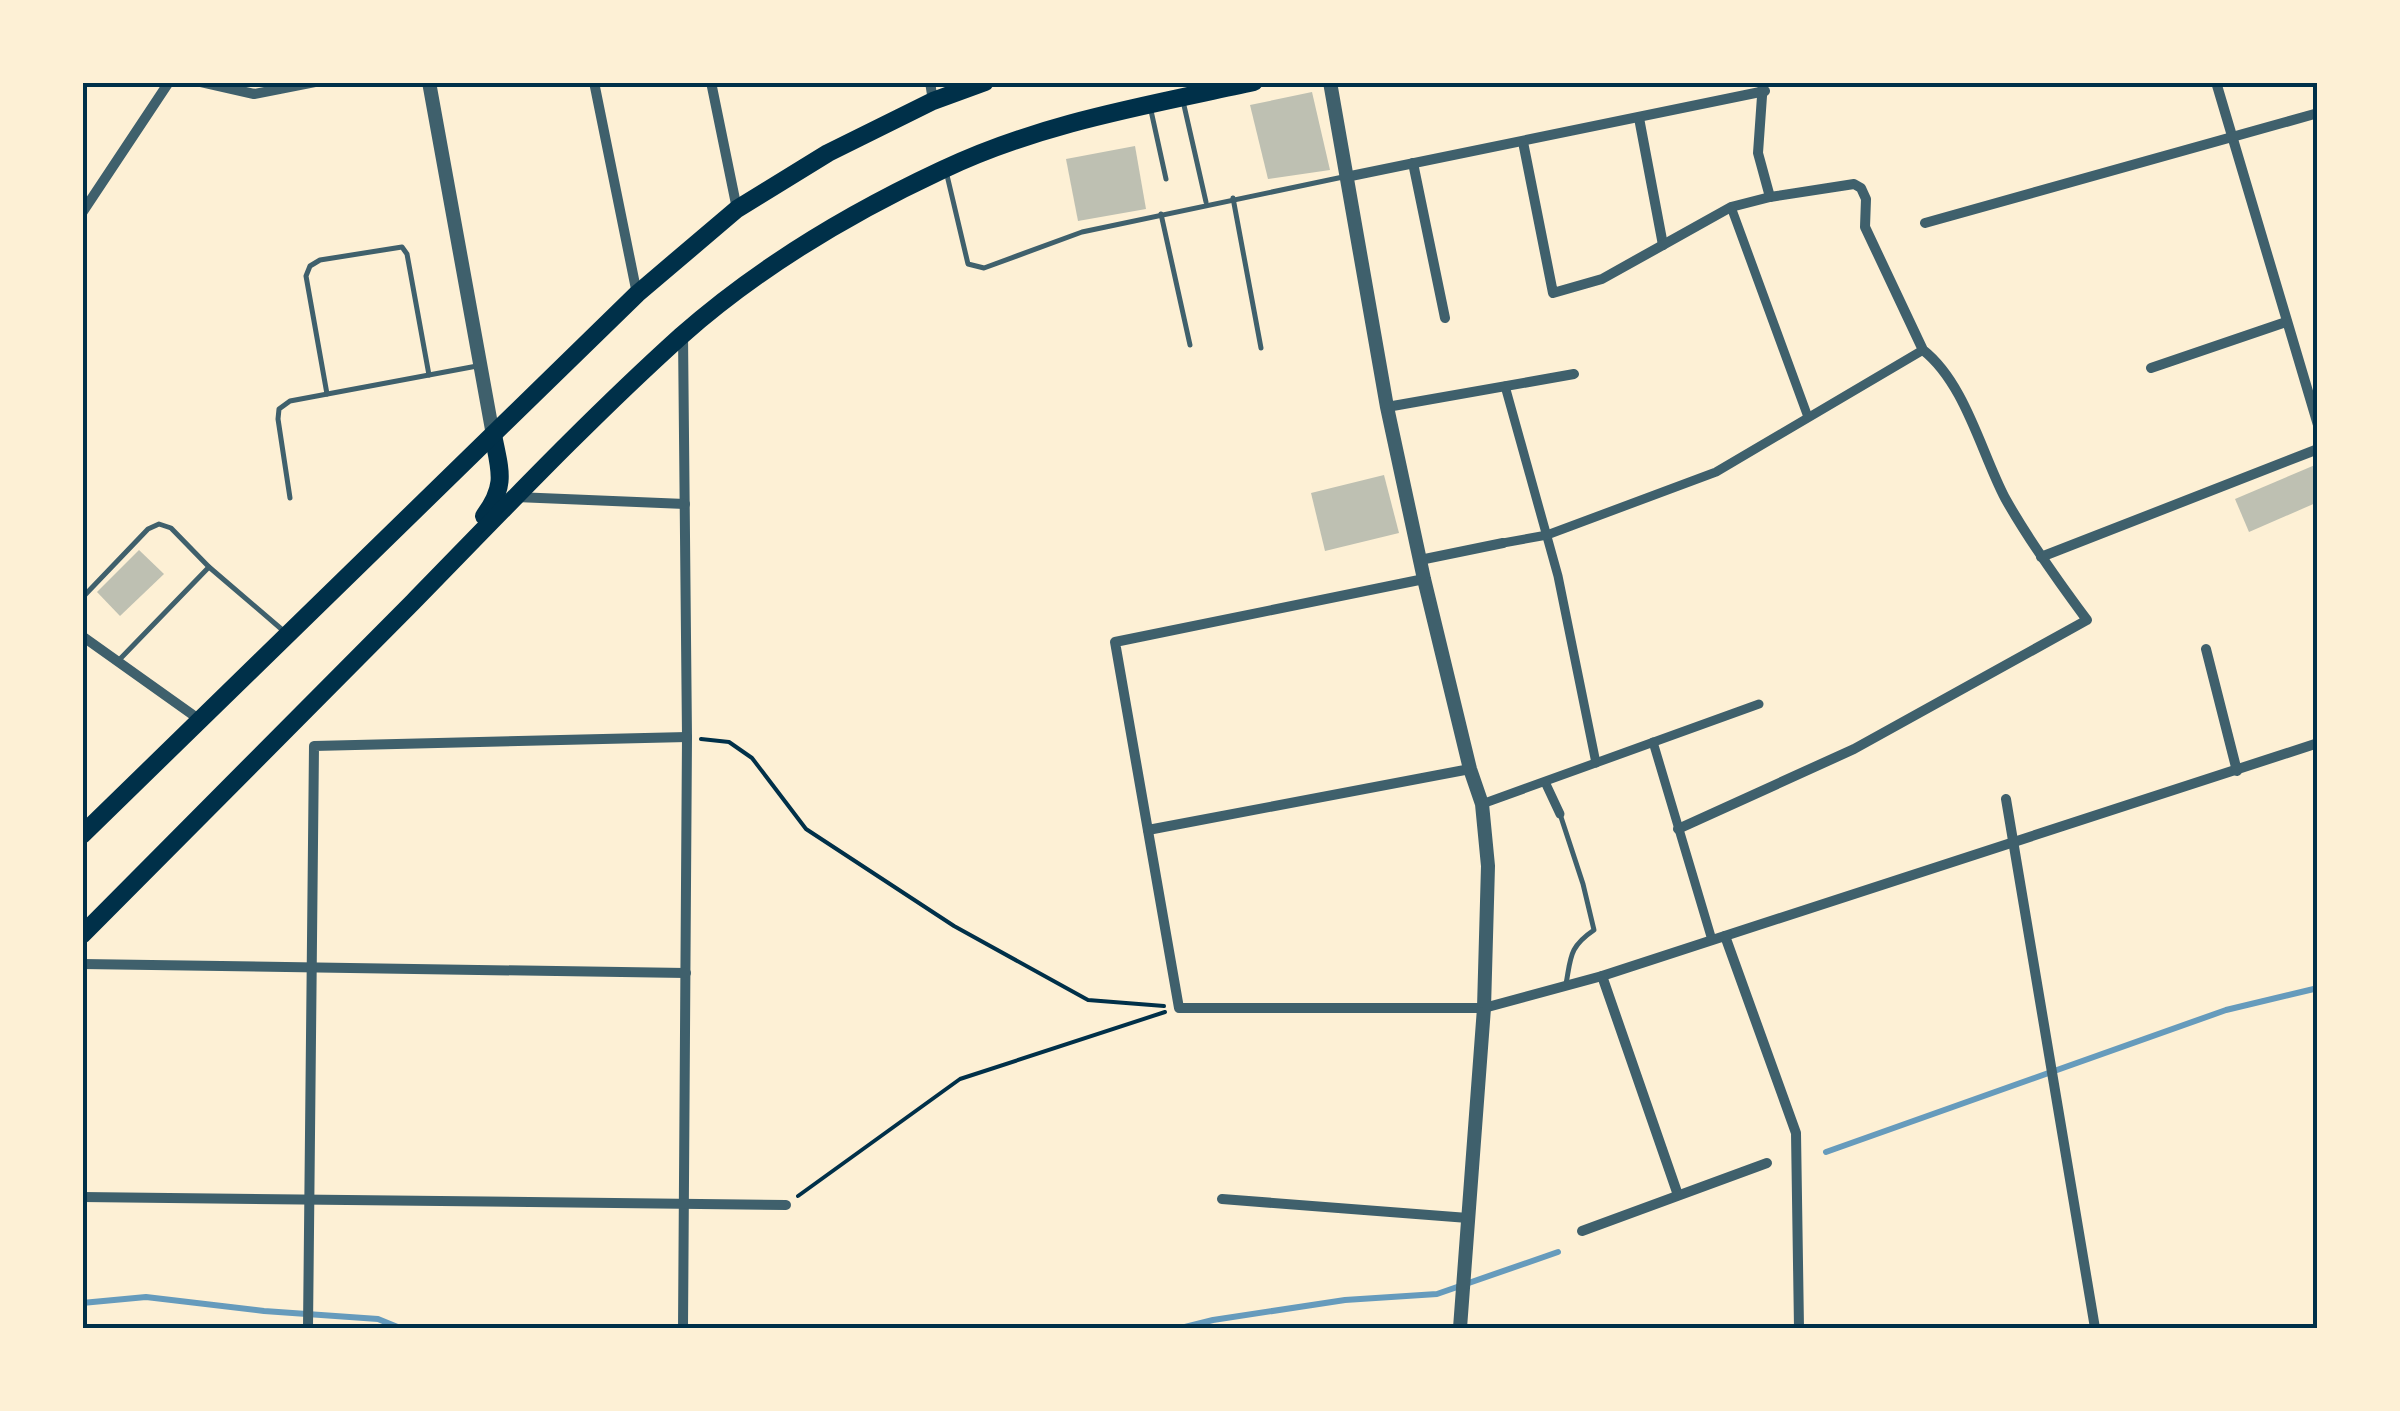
<svg xmlns="http://www.w3.org/2000/svg" width="2400" height="1411" viewBox="0 0 2400 1411" font-family="Literata,serif">
<rect width="100%" height="100%" fill="#fdf0d5"/>
<g fill="none" stroke-linecap="round" stroke-linejoin="round">
<g stroke="#669bbc" stroke-width="6">
<path d="M1826,1152L2226,1010L2318,988"/>
<path d="M82,1303L146,1297L264,1311L378,1319L400,1328"/>
<path d="M1181,1328L1213,1320L1345,1300L1437,1294L1558,1252"/>
</g>
</g>
<g fill="#bec0b2">
<path d="M1312,92L1330,170L1268,179L1250,105Z"/>
<path d="M1135,146L1146,209L1078,221L1066,159Z"/>
<path d="M2315,465L2318,502L2249,532L2235,499Z"/>
<path d="M1384,475L1399,533L1325,551L1311,493Z"/>
<path d="M139,550L164,574L120,616L97,592Z"/>
</g>
<g fill="none" stroke-linecap="round" stroke-linejoin="round">
<g stroke="#003049" stroke-width="4">
<path d="M701,739L729,742L752,758L806,829L954,926L1088,1000L1164,1006"/>
<path d="M798,1196L960,1079L1165,1012"/>
</g>
<g stroke="#3f606c" stroke-width="5">
<path d="M1183,101L1206,202"/>
<path d="M1150,106L1166,179"/>
<path d="M946,171L968,264L984,268L1082,232L1343,177"/>
<path d="M1233,198L1261,348"/>
<path d="M1161,214L1190,345"/>
<path d="M327,394L306,276L310,266L320,260L402,247L407,254L429,375"/>
<path d="M290,498L278,419L279,409L290,401L477,366"/>
<path d="M82,598L148,529L159,524L171,528L209,567L286,633"/>
<path d="M120,659L209,567"/>
<path d="M1560,814L1583,884L1594,930C1569,947 1571,957 1566,984"/>
</g>
<g stroke="#3f606c" stroke-width="9">
<path d="M1731,207L1808,417"/>
<path d="M1505,386L1558,576L1596,763"/>
<path d="M1503,543L1547,535L1716,472L1923,350"/>
<path d="M1653,742L1712,940"/>
<path d="M1545,782L1560,814"/>
<path d="M1482,804L1759,704"/>
</g>
<g stroke="#3f606c" stroke-width="10">
<path d="M201,82L254,94L315,82"/>
<path d="M594,82L637,294"/>
<path d="M711,82L737,209"/>
<path d="M930,82L933,101"/>
<path d="M1763,82L1758,153L1770,197"/>
<path d="M2216,82L2318,425"/>
<path d="M1639,118L1663,245"/>
<path d="M1523,142L1553,293L1602,279L1731,207L1770,197L1854,184L1861,188L1866,199L1865,227L1923,350C1965,383 1981,452 2005,498C2029,541 2058,581 2087,620L1854,749L1678,829"/>
<path d="M1413,163L1445,318"/>
<path d="M1346,177L1765,91"/>
<path d="M82,213L169,82"/>
<path d="M1925,223L2318,113"/>
<path d="M683,335L687,737L683,1328"/>
<path d="M2151,368L2286,322"/>
<path d="M1387,407L1574,374"/>
<path d="M516,497L685,504"/>
<path d="M2041,557L2318,449"/>
<path d="M1420,560L1503,543"/>
<path d="M1424,579L1115,642L1179,1008H1484L1602,976L2318,743"/>
<path d="M82,636L200,720"/>
<path d="M2206,649L2237,771"/>
<path d="M2006,799L2095,1328"/>
<path d="M1148,830L1470,769"/>
<path d="M1725,936L1796,1133L1799,1328"/>
<path d="M82,964L686,973"/>
<path d="M1602,976L1678,1195"/>
<path d="M82,1197L786,1205"/>
<path d="M1222,1199L1468,1218"/>
<path d="M1582,1231L1767,1163"/>
<path d="M308,1328L314,746L687,737"/>
</g>
<g stroke="#3f606c" stroke-width="14">
<path d="M429,82L493,435"/>
<path d="M1330,82L1387,407L1424,579L1470,769L1482,804L1488,866L1484,1008L1460,1328"/>
</g>
<g stroke="#003049" stroke-width="18">
<path d="M484,516C507,485 500,471 493,435"/>
<path d="M82,835L637,294L737,209L828,153L933,101L985,82"/>
<path d="M82,935C193,824 303,713 413,602C501,512 588,420 681,336C758,268 850,213 942,170C1040,123 1149,105 1254,82"/>
</g>
</g>
<rect width="2400" height="1411" fill="none" stroke="#fdf0d5" stroke-width="170"/>
<rect x="85" y="85" width="2230" height="1241" fill="none" stroke="#003049" stroke-width="4"/>
</svg>
